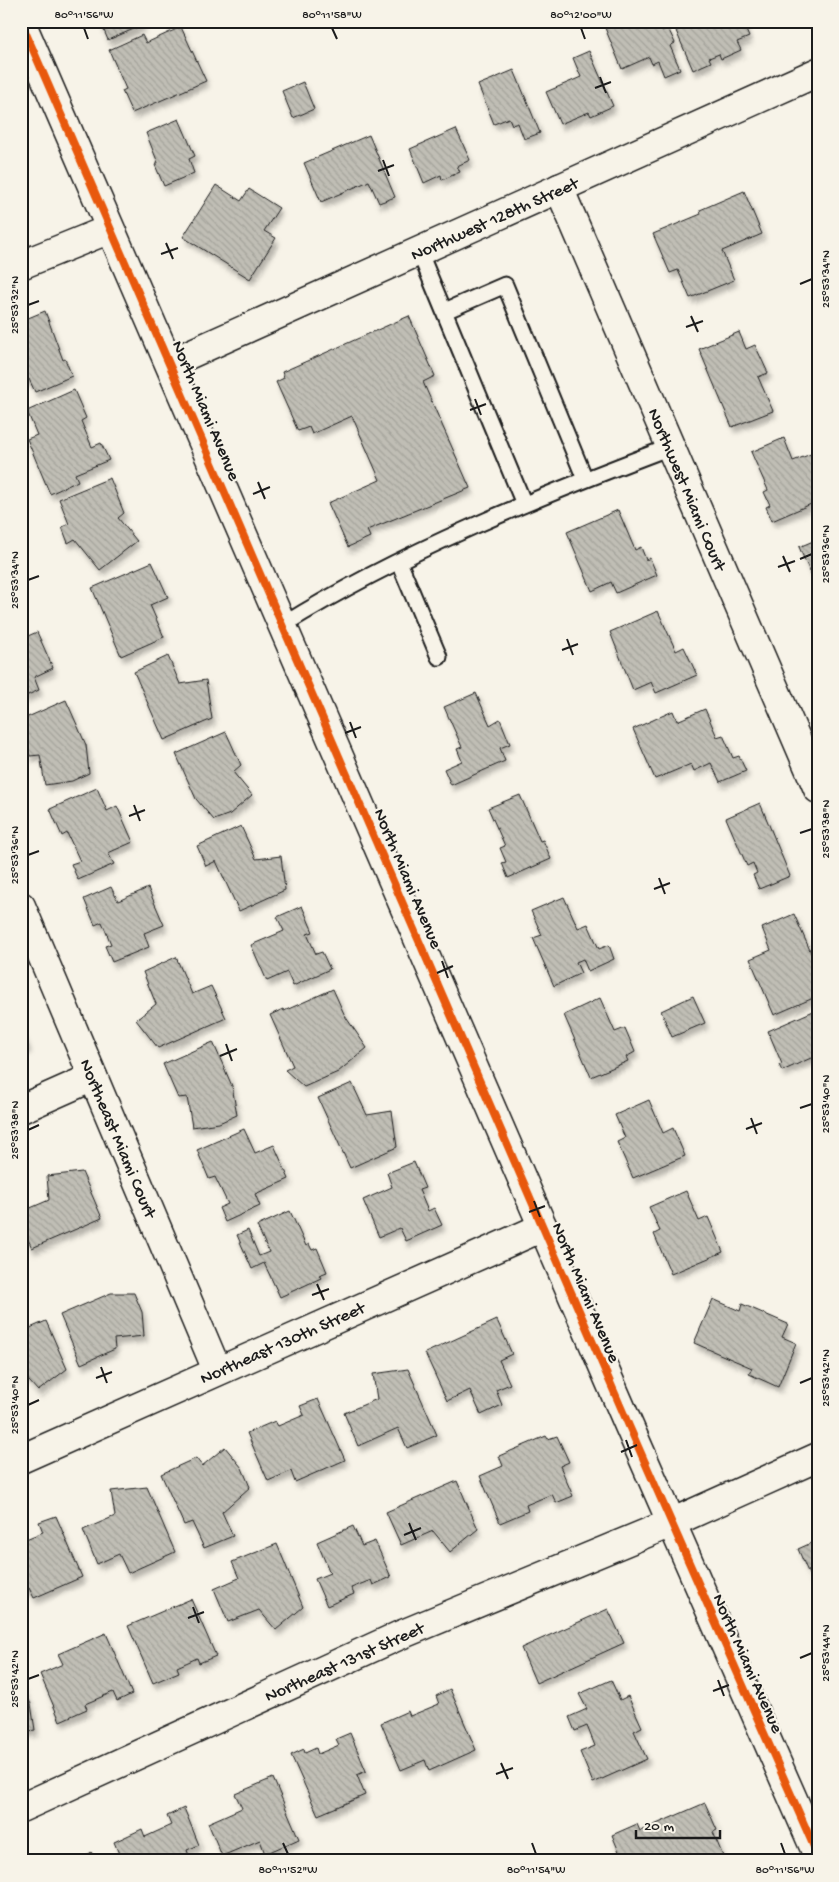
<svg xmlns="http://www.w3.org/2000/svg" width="839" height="1882" viewBox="0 0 839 1882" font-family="'Gochi Hand',sans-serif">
<defs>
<pattern id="building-back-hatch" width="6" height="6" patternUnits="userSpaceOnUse" patternTransform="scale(1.25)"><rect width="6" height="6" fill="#c0beb5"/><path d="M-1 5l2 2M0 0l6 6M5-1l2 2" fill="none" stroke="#a4a39b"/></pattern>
<filter id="shadow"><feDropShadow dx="3" dy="5.5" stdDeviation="2.5" flood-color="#0004"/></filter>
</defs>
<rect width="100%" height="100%" fill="#f7f3e8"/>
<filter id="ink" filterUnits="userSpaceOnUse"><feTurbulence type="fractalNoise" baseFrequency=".02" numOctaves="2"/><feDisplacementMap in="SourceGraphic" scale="10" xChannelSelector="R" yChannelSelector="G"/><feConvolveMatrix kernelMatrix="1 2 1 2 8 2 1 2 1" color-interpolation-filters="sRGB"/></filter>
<g filter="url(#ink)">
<g fill="url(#building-back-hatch)" stroke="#1c1c1c" filter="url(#shadow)">
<path d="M100,21H141L143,25L108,40Z"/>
<path d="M622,21H657L662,31L668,28L675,43L670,46L680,69L664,76L658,61L652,64L649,57L622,69L605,28Z"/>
<path d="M698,21H742L749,37L737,42L741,50L721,59L719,54L709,58L711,62L693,70L676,31Z"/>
<path d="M181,27L206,81L132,113L122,91L126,89L109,50L142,35L146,43Z"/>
<path d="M589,51L613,106L591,116L589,112L560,124L546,92L581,77L573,58Z"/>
<path d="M514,70L540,133L524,139L518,123L512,125L509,118L494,124L478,85Z"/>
<path d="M303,82L314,109L293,118L282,91Z"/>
<path d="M179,119L195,156L189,159L194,173L164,186L155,165L158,163L146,133Z"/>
<path d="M456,129L470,160L457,166L460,172L442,180L441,175L424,183L410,149Z"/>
<path d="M369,135L395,197L379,203L369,181L321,202L304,163Z"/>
<path d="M216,185L241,201L249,189L279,208L264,231L276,238L250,279L183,237Z"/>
<path d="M744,191L762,234L722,251L734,280L690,298L678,270L670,273L653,234L701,214L700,210Z"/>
<path d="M45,311L63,360L65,359L72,376L35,392L29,379L21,382L23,340L21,321Z"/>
<path d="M409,316L435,376L423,382L470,488L367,530L370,537L348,547L328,503L380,480L352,416L312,434L309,427L298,431L276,382L284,378L282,372Z"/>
<path d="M739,332L746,349L755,345L768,373L758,377L773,411L732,427L699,349Z"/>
<path d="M74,390L86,418L81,421L92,447L101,443L109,460L75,474L78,481L50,494L27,439L37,435L27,411Z"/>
<path d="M784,438L793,461L811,454L818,469V480L814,482L818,491V501L772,521L766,507L770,505L764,492L768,490L751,452Z"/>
<path d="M110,478L124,513L118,518L137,541L100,570L75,539L68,543L62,527L69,524L59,499Z"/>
<path d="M618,510L635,550L641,547L646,560L650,558L657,575L616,593L611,582L592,591L567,532Z"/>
<path d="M818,539V603L812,590L817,588L799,547Z"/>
<path d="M152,562L168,597L150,605L164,637L121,656L92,588Z"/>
<path d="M658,611L676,651L684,647L697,675L656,693L651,682L633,690L610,632Z"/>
<path d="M37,632L53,668L34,677L39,690L21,698V639Z"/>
<path d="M168,656L180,684L206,680L212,719L164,740L134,672Z"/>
<path d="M476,693L490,725L500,719L510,744L500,748L505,761L451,785L444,769L462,761L457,749L462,747L444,707Z"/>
<path d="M66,700L86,745L89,773L72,781L45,785L40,755L30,756L21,736V720Z"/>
<path d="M705,709L717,737L723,735L733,758L739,756L746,771L720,782L711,763L694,771L691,764L655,779L633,729L673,711L677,721Z"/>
<path d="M226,732L241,765L233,772L252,795L230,814L214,820L196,799L176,754Z"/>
<path d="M97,788L107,811L117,806L133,842L108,853L114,864L78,880L71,864L80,861L67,833L62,836L50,809Z"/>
<path d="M520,795L540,841L543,840L551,859L508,878L502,863L506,862L500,848L505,846L488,808Z"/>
<path d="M760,803L790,876L759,889L753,875L757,873L753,863L747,866L726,818Z"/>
<path d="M241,826L256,859L281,856L285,890L239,911L216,861L206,866L197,846Z"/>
<path d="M111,887L118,901L148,888L164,925L144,933L149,947L112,962L105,946L111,944L102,922L95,925L84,899Z"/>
<path d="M564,897L578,928L588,924L599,949L609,945L614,959L588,971L583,959L576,962L581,973L554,986L533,938L542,935L531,911Z"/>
<path d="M302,906L313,932L307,934L316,954L322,952L330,969L293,986L287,972L267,981L251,945L284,931L277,917Z"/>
<path d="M794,914L816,964L818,963V996L774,1015L750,959L771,950L762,928Z"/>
<path d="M176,957L192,994L211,986L226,1018L158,1048L136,1020L156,1004L143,972Z"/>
<path d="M333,989L345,1016L367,1048L338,1072L304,1087L285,1070L293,1066L270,1015L283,1009L284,1011Z"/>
<path d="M693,996L705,1023L672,1037L661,1011Z"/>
<path d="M600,998L615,1032L625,1028L635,1052L626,1057L628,1061L591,1077L564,1015Z"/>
<path d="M818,1009V1059L813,1061L811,1058L782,1071L779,1065L782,1064L768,1031Z"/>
<path d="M21,1031L28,1047L21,1049Z"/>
<path d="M213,1042L232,1086L237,1115L219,1123L192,1127L187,1097L178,1098L163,1064Z"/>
<path d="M352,1083L367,1115L392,1111L397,1147L350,1168L318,1098Z"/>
<path d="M649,1100L663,1133L673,1128L685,1156L633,1178L617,1142L625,1138L615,1115Z"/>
<path d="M244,1129L255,1153L274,1145L289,1179L255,1194L260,1206L225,1222L219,1208L228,1204L215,1177L209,1179L197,1150Z"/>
<path d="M414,1162L425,1188L419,1190L428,1211L434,1208L442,1225L406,1241L400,1228L379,1237L363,1200L392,1187L387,1173Z"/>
<path d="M82,1172L102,1218L32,1248L21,1224V1212L49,1200L47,1176Z"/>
<path d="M686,1191L699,1221L708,1217L723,1252L671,1274L654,1234L660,1231L649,1207Z"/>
<path d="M290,1211L306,1246L309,1244L312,1250L317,1248L327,1272L319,1275L321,1278L280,1297L264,1263L252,1269L237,1235L248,1230L259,1256L269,1252L257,1226Z"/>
<path d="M111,1293H134L142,1312L144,1336L114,1339L115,1349L81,1364L60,1315Z"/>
<path d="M713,1299L740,1311L742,1304L788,1324L782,1337L796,1343L778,1387L749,1374L752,1368L694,1343Z"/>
<path d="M497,1320L512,1354L499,1360L510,1384L496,1390L502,1405L481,1415L470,1390L447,1401L425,1353Z"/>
<path d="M46,1321L67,1369L38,1391L21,1372V1332Z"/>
<path d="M408,1369L437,1435L407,1448L398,1428L358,1446L344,1413L377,1399L373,1374Z"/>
<path d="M318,1399L345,1460L295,1482L291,1471L268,1481L247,1433L275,1421L278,1426L304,1415L300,1406Z"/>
<path d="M546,1436L548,1439L557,1436L569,1462L560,1466L573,1496L556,1503L552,1494L526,1505L528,1511L500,1523L480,1476L503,1466L499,1456Z"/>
<path d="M225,1447L242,1468L250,1487L222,1512L233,1536L204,1548L192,1522L184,1525L161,1474L196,1458L202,1466Z"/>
<path d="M457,1481L478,1529L450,1552L433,1531L401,1545L386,1512Z"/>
<path d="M147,1487L175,1552L128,1573L119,1554L97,1564L83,1530L115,1516L111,1491Z"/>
<path d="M56,1516L82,1577L34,1598L29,1588L21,1591V1541L43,1532L39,1522Z"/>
<path d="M353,1526L362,1546L375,1541L391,1577L373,1585L371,1580L351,1588L354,1594L327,1606L315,1579L330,1573L317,1542Z"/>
<path d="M818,1540V1584L814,1586L798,1549Z"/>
<path d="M277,1544L303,1607L276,1630L259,1610L228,1622L214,1589L239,1578L232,1562Z"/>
<path d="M191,1599L216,1656L199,1663L197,1658L177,1667L179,1672L153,1683L128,1626Z"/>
<path d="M608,1609L624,1643L536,1683L521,1648Z"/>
<path d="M106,1633L132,1694L117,1701L113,1692L85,1704L87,1709L60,1721L40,1674L63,1664L58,1654Z"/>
<path d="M611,1680L620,1700L628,1696L642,1727L634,1731L647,1759L593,1783L580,1752L595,1746L587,1726L575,1731L569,1717L587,1709L579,1694Z"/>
<path d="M21,1685L31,1704L35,1730L21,1732Z"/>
<path d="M450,1689L476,1750L429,1771L425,1760L401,1770L381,1723L408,1711L410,1716L439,1704L436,1696Z"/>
<path d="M350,1733L366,1771L357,1775L365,1795L318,1815L291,1755L304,1749L305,1753L316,1748L318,1754L339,1745L336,1739Z"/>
<path d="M273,1778L299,1839L265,1854L260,1840L222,1856L208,1823L242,1808L235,1794Z"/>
<path d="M705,1803L717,1830L713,1832L725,1861H623L612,1835L637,1824L640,1831Z"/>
<path d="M184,1808L199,1845L187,1850L190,1859L198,1855L200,1861H122L114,1842L142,1829L145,1837L171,1825L167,1816Z"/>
<path d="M91,1852L99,1861H81Z"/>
</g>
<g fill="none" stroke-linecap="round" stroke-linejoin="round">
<g stroke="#1c1c1c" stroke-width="19">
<g id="service">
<path d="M419,251L524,504"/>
<path d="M445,311L505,285L585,479"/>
<path d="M399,562L439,657"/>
<path d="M283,625C402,551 540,496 670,447"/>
</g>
</g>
<g stroke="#1c1c1c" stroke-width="31">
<g id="minor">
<path d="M559,188L818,789"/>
<path d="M21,265L110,229"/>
<path d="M170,363L818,72"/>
<path d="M21,906L217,1370"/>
<path d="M21,1109L93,1077"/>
<path d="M21,1459L543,1227"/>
<path d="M21,1808L398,1636L671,1523L818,1457"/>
</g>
</g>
<g stroke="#1c1c1c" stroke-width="31">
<path id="tertiary" d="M21,22L629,1426L818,1856"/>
</g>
<use href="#service" stroke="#f7f3e8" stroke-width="15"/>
<use href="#minor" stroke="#f7f3e8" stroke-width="28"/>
<use href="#tertiary" stroke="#f7f3e8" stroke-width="28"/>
<g stroke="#f7f3e8" stroke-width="11">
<path id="cycleway" d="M21,22L629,1426L818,1856"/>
</g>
<use href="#cycleway" stroke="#e8590c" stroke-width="8"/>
</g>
</g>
<path fill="none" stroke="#1c1c1c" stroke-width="2" d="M84,28L88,39M332,28L337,39M581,28L585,39M600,77L606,93M595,88L611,82M383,160L389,176M378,171L394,165M166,243L173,259M161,254L178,248M800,284L812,279M28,305L39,301M691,316L698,332M686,327L703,321M475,399L481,415M470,410L486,404M258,482L265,499M253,494L270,487M783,556L790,572M800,559L812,554M778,567L795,561M28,580L39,576M567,639L573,655M562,650L578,644M350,722L356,738M345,733L361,727M134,805L140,821M129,816L145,810M800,833L812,829M28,855L39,851M659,878L665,894M654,889L670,883M442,961L448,978M437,973L453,966M226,1044L232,1061M220,1056L237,1049M800,1108L812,1104M751,1118L757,1134M746,1129L762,1123M28,1130L39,1125M534,1201L540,1217M529,1212L545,1206M317,1284L324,1300M312,1295L329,1289M101,1367L107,1383M96,1378L112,1372M800,1383L812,1378M28,1405L39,1400M626,1440L632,1457M621,1452L637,1445M409,1523L416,1540M404,1535L421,1528M193,1607L199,1623M188,1618L204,1612M800,1658L812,1653M28,1679L39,1675M718,1680L724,1696M713,1691L729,1685M501,1763L508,1779M496,1774L513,1768M283,1843L288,1854M532,1843L536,1854M781,1843L785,1854"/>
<g text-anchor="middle" stroke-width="4.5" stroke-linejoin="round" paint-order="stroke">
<g font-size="18" fill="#1c1c1c" stroke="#f7f3e8">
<text transform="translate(494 218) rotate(-24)" y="6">Northwest 128th Street</text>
<text transform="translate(207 410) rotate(67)" y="6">North Miami Avenue</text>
<text transform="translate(688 489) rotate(67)" y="6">Northwest Miami Court</text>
<text transform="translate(409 878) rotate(67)" y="6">North Miami Avenue</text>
<text transform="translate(119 1138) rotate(67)" y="6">Northeast Miami Court</text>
<text transform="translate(587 1292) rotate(67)" y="6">North Miami Avenue</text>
<text transform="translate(282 1342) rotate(-24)" y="6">Northeast 130th Street</text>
<text transform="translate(344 1661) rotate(-24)" y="6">Northeast 131st Street</text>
<text transform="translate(749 1663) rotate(66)" y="6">North Miami Avenue</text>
</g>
</g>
<rect width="839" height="1882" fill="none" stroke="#f7f3e8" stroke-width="55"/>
<path d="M636 1830v8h84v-8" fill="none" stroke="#1c1c1c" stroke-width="2.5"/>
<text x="644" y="1830" font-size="15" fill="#1c1c1c" stroke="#f7f3e8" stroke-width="4" paint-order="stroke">20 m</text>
<rect x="28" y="28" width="784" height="1826" fill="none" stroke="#1c1c1c" stroke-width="2"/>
<g font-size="12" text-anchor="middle" fill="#1c1c1c">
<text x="84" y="18">80°11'56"W</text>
<text x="332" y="18">80°11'58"W</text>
<text x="581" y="18">80°12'00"W</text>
<text transform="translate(825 279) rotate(-90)" y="4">25°53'34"N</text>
<text transform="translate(14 305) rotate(-90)" y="4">25°53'32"N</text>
<text transform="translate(825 554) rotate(-90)" y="4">25°53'36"N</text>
<text transform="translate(14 580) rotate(-90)" y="4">25°53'34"N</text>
<text transform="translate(825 829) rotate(-90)" y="4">25°53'38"N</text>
<text transform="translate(14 855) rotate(-90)" y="4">25°53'36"N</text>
<text transform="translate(825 1104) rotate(-90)" y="4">25°53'40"N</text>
<text transform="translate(14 1130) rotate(-90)" y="4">25°53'38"N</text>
<text transform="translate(825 1378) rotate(-90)" y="4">25°53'42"N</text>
<text transform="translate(14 1405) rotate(-90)" y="4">25°53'40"N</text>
<text transform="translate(825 1653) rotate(-90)" y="4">25°53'44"N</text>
<text transform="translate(14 1679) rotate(-90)" y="4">25°53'42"N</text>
<text x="288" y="1873">80°11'52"W</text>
<text x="536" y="1873">80°11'54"W</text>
<text x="785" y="1873">80°11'56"W</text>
</g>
</svg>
